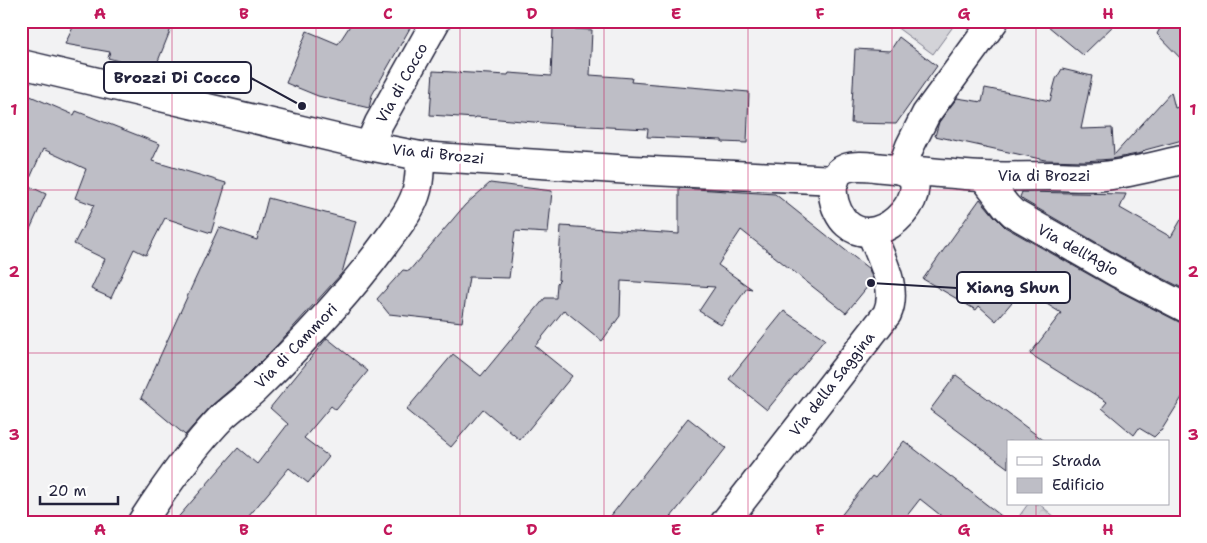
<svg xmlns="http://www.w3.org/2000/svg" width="1207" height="543" viewBox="0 0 1207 543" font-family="'Shantell Sans',sans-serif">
<defs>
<pattern id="park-crowns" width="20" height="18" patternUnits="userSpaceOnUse" patternTransform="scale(1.25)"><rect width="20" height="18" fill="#d3d3d8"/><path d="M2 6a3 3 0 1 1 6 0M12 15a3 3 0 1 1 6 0" fill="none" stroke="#b5b5ba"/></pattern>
</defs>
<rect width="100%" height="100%" fill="#f2f2f3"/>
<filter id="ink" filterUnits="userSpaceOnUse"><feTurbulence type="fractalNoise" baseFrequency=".02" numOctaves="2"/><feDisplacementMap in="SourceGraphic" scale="10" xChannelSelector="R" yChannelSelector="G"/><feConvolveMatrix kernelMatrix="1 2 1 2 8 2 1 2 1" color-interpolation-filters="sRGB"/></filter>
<g filter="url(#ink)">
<path fill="url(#park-crowns)" stroke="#7a7a8a" d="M1028,504H1039L1061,522H1015Z"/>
<path fill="#d3d3d8" stroke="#7a7a8a" d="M888,21H957L933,54Z"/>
<g fill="#bebec6" stroke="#22223b">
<path d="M76,21H174L154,71L108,58L110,52L65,44Z"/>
<path d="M353,21H414L372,95L369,108L318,96L286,83L307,31L338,44Z"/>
<path d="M1042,21H1118L1083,55Z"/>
<path d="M1164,21H1186V64L1157,34Z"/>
<path d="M553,28L592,30L590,75L632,78L631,82L749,92L747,143L722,142V140L647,137L648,129L568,125L476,117L475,118L430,115L433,71L508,75L509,73L551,76Z"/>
<path d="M899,37L937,66L896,124L851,123L855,49L890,51Z"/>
<path d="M1062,69L1092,76L1081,129L1112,128L1114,155L1171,92L1175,108L1186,105V139L1145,150L1142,153L1112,159L1084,161L1045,160L935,136L939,122L957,98L982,102L985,88L1050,101L1056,79Z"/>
<path d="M21,92L74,115L76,111L160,144L152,161L226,183L211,233L165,218L146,255L134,249L111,298L91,289L105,259L74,244L94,205L75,198L86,169L43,149L27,185L46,194L21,249Z"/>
<path d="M490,183L552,191L548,233L515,231L509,278L469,277L462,322L389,314L377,299L403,270L409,271L465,205Z"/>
<path d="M679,188L775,194L869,269L873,280L846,313L741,230L718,265L752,289L747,288L721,325L699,311L715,287L621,281L620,316L602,341L564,310L535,346L572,376L520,440L483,409L451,447L406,410L453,354L481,376L545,298H556L557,283L560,280H558L561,226L679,234Z"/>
<path d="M1022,192L1126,194L1120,208L1171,237L1186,211V290L1125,259L1023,200L1020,197Z"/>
<path d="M268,198L356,221L342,273L278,344L244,378L212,405L185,435L141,398L219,227L257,240Z"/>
<path d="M980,199L995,217L1005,227L1111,287L1179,322L1186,323V391L1161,431H1160L1154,437L1139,428L1134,435L1102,408L1107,402L1030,354L1061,313L1023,289L996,321L979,306L976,310L923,279Z"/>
<path d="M784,311L825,339L767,410L729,379Z"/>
<path d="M327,338L368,371L336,410L331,406L304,438L329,457L308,483L289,468L244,522H174L238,448L257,464L288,424L270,408Z"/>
<path d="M956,375L1046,442H1008V468L930,410Z"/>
<path d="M688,418L726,448L667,522H606Z"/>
<path d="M904,441L959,483L1009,522H949L920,499L902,522H836L872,476L875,478Z"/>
</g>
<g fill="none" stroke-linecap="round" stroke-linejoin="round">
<g stroke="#22223b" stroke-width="31">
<g id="street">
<path d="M21,64L369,146L420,156L632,170L835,180"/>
<path d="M369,146L379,123L436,21"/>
<path d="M901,170C941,182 883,256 847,224C833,212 824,176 846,168C857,164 872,167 884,168C916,171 949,174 982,176C1005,177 1028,176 1051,176C1068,176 1086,178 1104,176C1131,173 1159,165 1186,159"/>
<path d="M901,170L910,146L926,114L994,21"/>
<path d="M983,176L1006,206L1013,213L1118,273L1186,308"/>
<path d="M142,522C166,485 192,448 223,416C233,407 245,398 255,389C301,344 346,297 384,245C396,228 412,210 417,190C420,179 420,167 420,156"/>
<path d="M725,522L887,314C899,288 880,257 871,232"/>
</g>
</g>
<use href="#street" stroke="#fff" stroke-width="28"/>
</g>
</g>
<path fill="none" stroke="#c2185b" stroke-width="1" stroke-opacity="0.55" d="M172,21V522M316,21V522M460,21V522M604,21V522M748,21V522M892,21V522M1036,21V442M21,190H1186M21,353H1186M1036,504V522"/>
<g text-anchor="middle" stroke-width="5" stroke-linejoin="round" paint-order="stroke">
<g font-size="15" fill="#22223b" stroke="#fff">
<text transform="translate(402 83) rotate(-61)" y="5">Via di Cocco</text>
<text transform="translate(438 154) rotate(6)" y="5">Via di Brozzi</text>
<text x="1044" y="181">Via di Brozzi</text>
<text transform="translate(1078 250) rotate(29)" y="5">Via dell'Agio</text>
<text transform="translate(296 346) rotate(-46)" y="5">Via di Cammori</text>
<text transform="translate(832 384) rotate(-52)" y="5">Via della Saggina</text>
</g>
</g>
<path fill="none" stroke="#22223b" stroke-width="2" d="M302 106L251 78M871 283L957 288"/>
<g fill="#22223b" stroke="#fff" stroke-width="2">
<circle cx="302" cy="106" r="5"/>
<circle cx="871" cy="283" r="5"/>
</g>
<g fill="#fff" stroke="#22223b" stroke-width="2">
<rect x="104" y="62" width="147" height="31" rx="5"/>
<rect x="957" y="272" width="113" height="31" rx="5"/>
</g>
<g font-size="16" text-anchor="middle" font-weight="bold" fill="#22223b">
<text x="177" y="83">Brozzi Di Cocco</text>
<text x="1013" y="293">Xiang Shun</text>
</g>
<rect width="1207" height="543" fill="none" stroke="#fff" stroke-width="55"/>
<rect x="1007" y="440" width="162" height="65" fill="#ffffff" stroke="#a7a7b1"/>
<rect x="1017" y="457" width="25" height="8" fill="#ffffff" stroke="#a7a7b1"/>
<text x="1052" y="466" font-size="15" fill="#22223b">Strada</text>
<rect x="1017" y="478" width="25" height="15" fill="#bebec6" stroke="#a7a7b1"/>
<text x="1052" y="490" font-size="15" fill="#22223b">Edificio</text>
<path d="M40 496v8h78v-8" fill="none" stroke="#22223b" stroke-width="2.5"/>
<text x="48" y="496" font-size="15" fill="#22223b" stroke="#ffffff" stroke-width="4" paint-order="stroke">20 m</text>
<rect x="28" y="28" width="1152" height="488" fill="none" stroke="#c2185b" stroke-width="2"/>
<g font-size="16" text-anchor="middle" font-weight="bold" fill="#c2185b">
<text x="100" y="19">A</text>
<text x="244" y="19">B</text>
<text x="388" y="19">C</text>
<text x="532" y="19">D</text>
<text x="676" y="19">E</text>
<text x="820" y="19">F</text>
<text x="964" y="19">G</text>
<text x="1108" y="19">H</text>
<text x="14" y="115">1</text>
<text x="1193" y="115">1</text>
<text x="14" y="277">2</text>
<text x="1193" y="277">2</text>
<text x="14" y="440">3</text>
<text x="1193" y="440">3</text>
<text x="100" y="535">A</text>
<text x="244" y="535">B</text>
<text x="388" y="535">C</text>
<text x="532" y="535">D</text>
<text x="676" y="535">E</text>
<text x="820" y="535">F</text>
<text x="964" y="535">G</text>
<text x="1108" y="535">H</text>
</g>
</svg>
